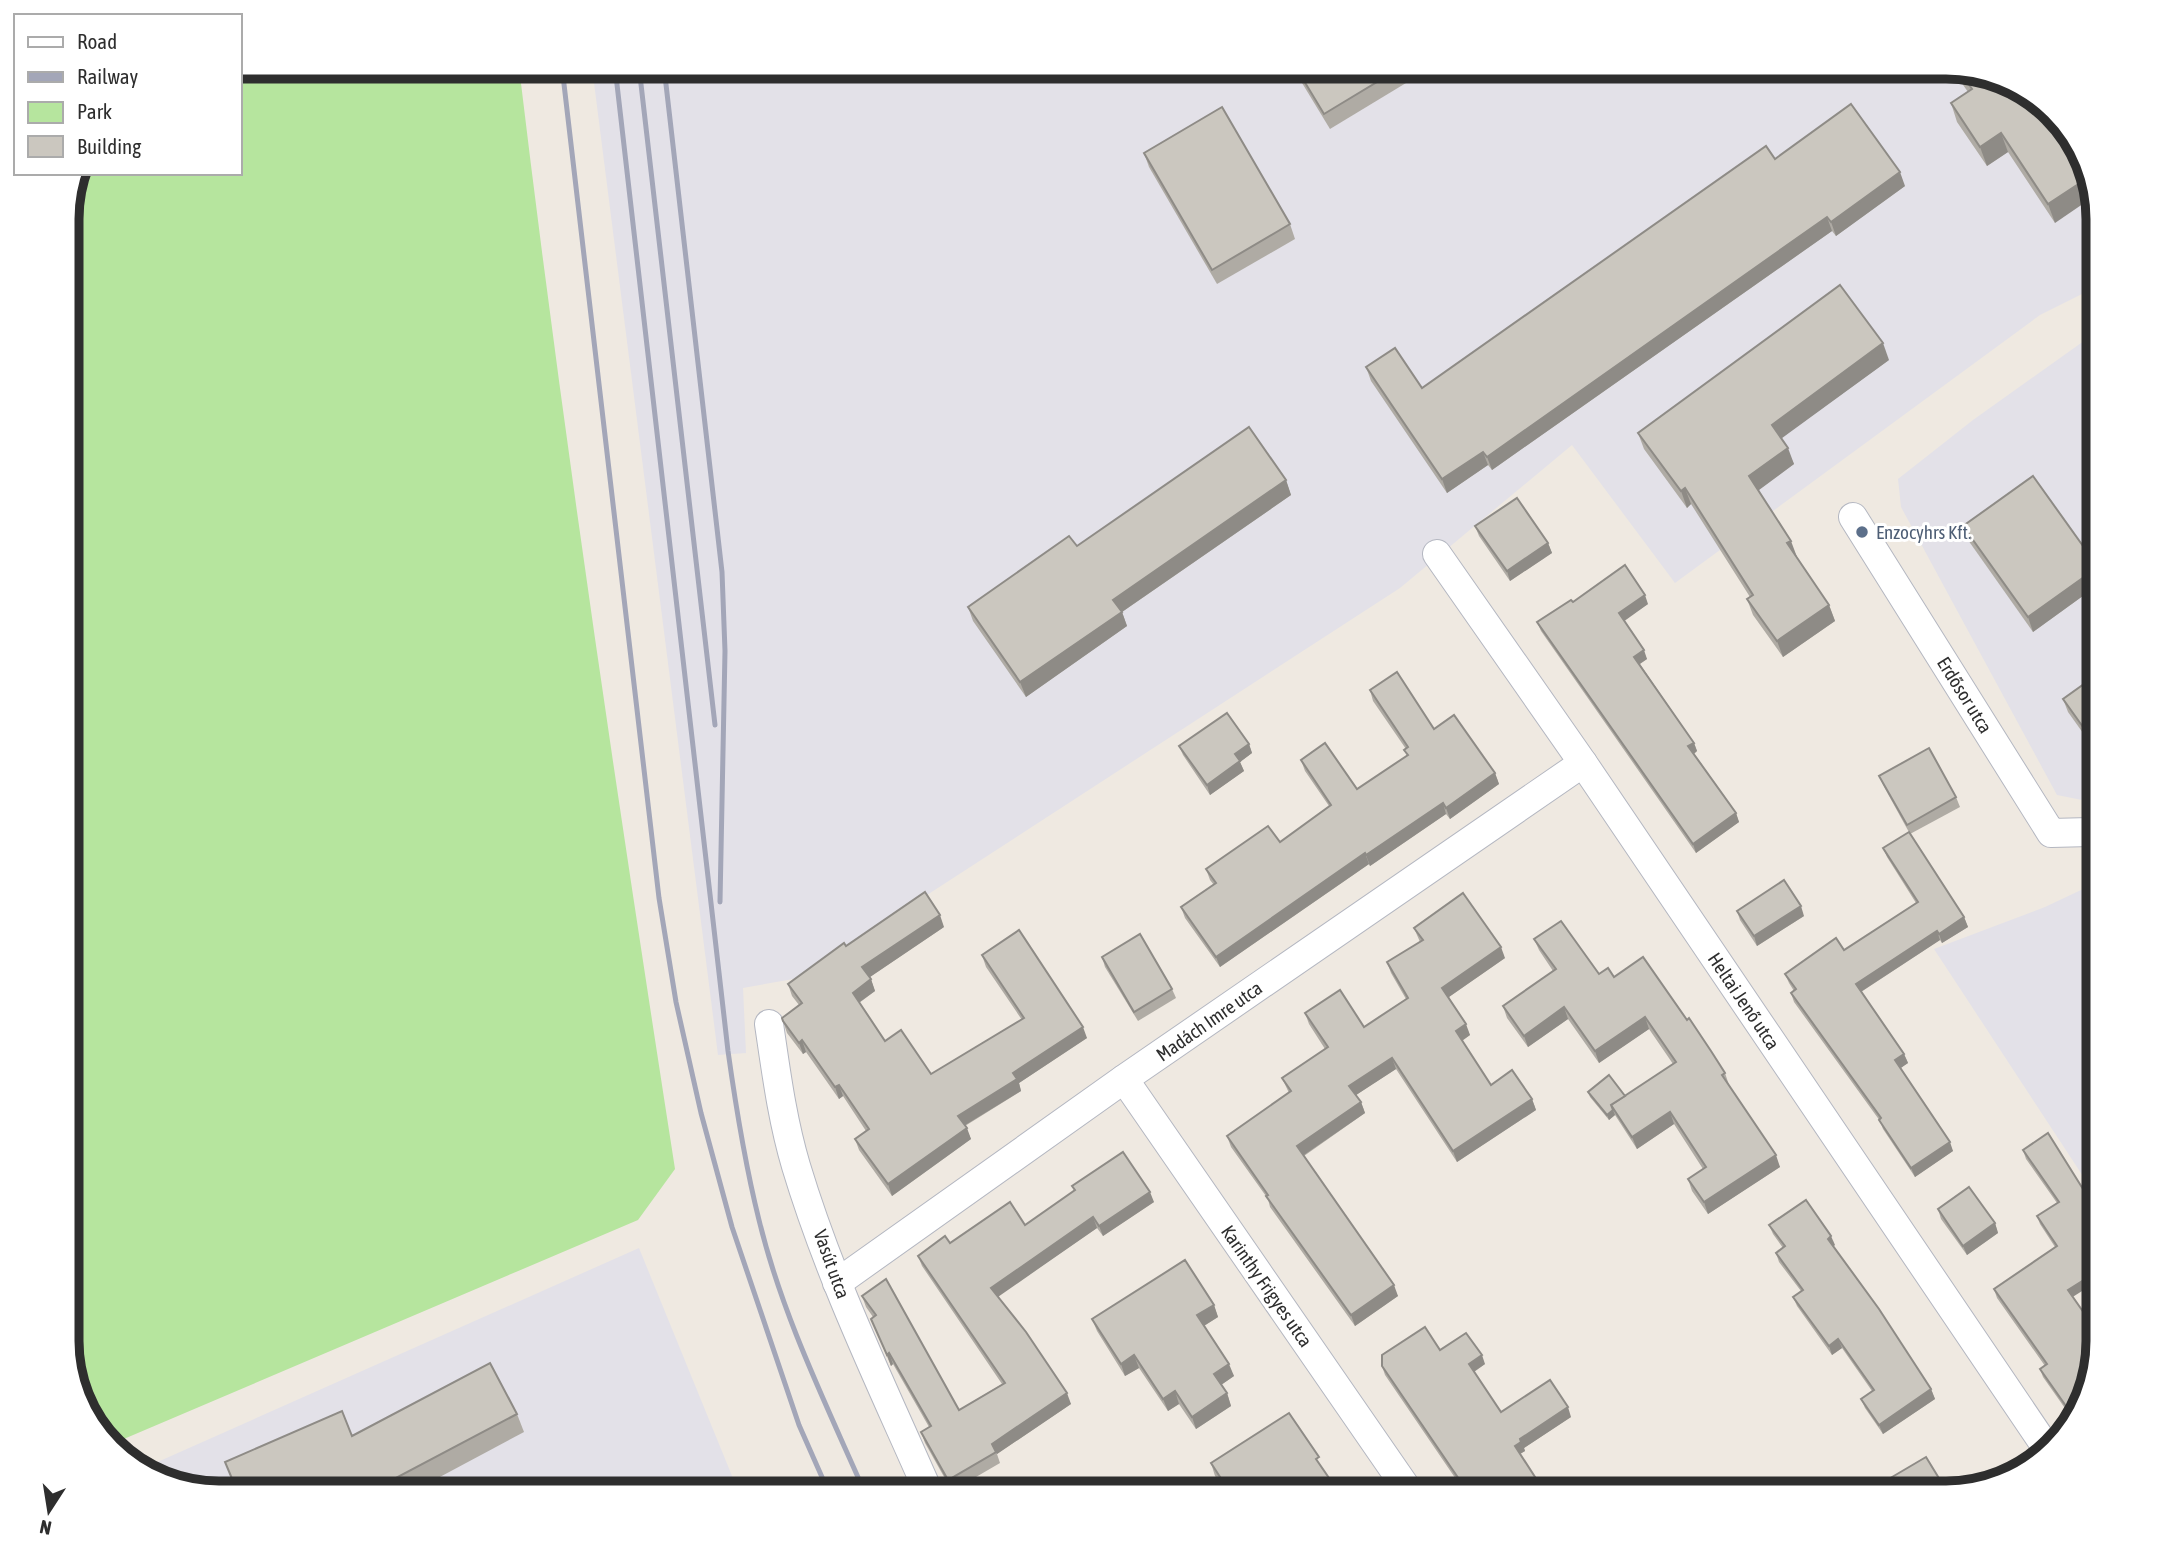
<svg xmlns="http://www.w3.org/2000/svg" width="2165" height="1560" viewBox="0 0 2165 1560" font-family="'Asap Condensed',sans-serif">
<rect width="100%" height="100%" fill="#efe9e1"/>
<g fill="#e3e1e8">
<path d="M592,67H1946L2039,98L2083,151L2098,219V286L2040,315L1675,583L1572,445L1400,588L799,978L743,988L746,1053L718,1055Z"/>
<path d="M2098,331V800L2092,802L2057,795L1901,507L1898,479L1973,420Z"/>
<path d="M2098,882V1199L1934,949L2045,907Z"/>
<path d="M639,1248L739,1493H219L144,1468Z"/>
</g>
<path fill="#b6e59e" d="M240,67H519C563,435 618,802 675,1169L638,1220L112,1444L82,1409L67,1351V209L76,173H240Z"/>
<g fill="none" stroke-linecap="round" stroke-linejoin="round">
<g stroke="#b4b7c1" stroke-width="30">
<g id="street">
<path d="M1853,517L2051,833L2090,832L2098,828"/>
<path d="M1437,554L1583,763L2048,1450"/>
<path d="M769,1024C776,1071 782,1119 796,1166C830,1279 882,1386 929,1493"/>
<path d="M1124,1079L1410,1493"/>
<path d="M837,1283L1124,1079L1583,763"/>
</g>
</g>
<use href="#street" stroke="#fff" stroke-width="28"/>
<g stroke="#a3a6b8" stroke-width="5">
<path d="M562,67L659,898L676,1002L701,1113L732,1227L799,1425L829,1493"/>
<path d="M615,67L728,1051C736,1108 745,1164 759,1220C782,1315 826,1404 865,1493"/>
<path d="M639,67L715,725"/>
<path d="M664,67L722,572L725,651L720,902"/>
</g>
</g>
<g fill="#afaba4">
<path d="M1294,66L1400,68L1406,83L1330,129L1299,78Z"/>
<path d="M1952,69L2039,98L2055,223L2008,152L1987,166L1957,122L1951,103L1968,92Z"/>
<path d="M1144,153L1290,224L1295,239L1217,284L1149,167Z"/>
<path d="M1775,159L1905,186L1836,236L1832,231L1492,470L1488,465L1447,493L1371,381L1366,367L1422,388Z"/>
<path d="M1889,360L1781,438L1794,464L1758,490L1797,557L1829,605L1835,621L1783,657L1753,615L1747,599L1750,597L1691,504L1687,508L1644,449L1638,433Z"/>
<path d="M1286,480L1291,495L1122,612L1127,626L1026,697L973,621L968,607L1077,546Z"/>
<path d="M1475,526L1548,543L1552,553L1510,581L1479,536Z"/>
<path d="M1963,526L2098,569V585L2033,632L1968,540Z"/>
<path d="M1573,602L1648,604L1624,620L1647,659L1640,664L1694,743L1697,751L1694,754L1736,813L1739,822L1696,853L1541,631L1537,622Z"/>
<path d="M2098,632V662L2092,653L2087,640Z"/>
<path d="M2098,674V754L2068,712L2063,699Z"/>
<path d="M1370,690L1434,729L1495,773L1499,784L1450,819L1446,814L1370,866L1369,864L1220,967L1185,918L1181,907L1214,885L1210,880L1206,869L1280,842L1329,806L1305,771L1301,760L1357,789L1407,756L1404,750L1406,749L1373,701Z"/>
<path d="M1249,744L1252,753L1240,762L1244,771L1210,795L1183,755L1179,746Z"/>
<path d="M1879,776L1956,797L1960,807L1910,834L1883,785Z"/>
<path d="M1883,848L1964,917L1968,927L1942,943L1940,940L1861,992L1904,1054L1908,1063L1900,1068L1953,1151L1915,1177L1883,1129L1880,1121L1794,1002L1791,993L1794,991L1789,983L1785,974L1844,950L1916,903L1887,857Z"/>
<path d="M1737,911L1804,916L1757,946L1740,920Z"/>
<path d="M944,927L870,977L875,991L859,1003L885,1041L931,1074L1022,1020L986,967L982,955L1087,1038L1019,1083L1021,1091L965,1126L971,1139L892,1196L859,1150L855,1139L866,1131L843,1096L839,1099L806,1052L803,1054L787,1033L783,1021L799,1005L792,996L788,984L846,946Z"/>
<path d="M1414,928L1505,958L1449,997L1470,1035L1462,1041L1491,1085L1532,1099L1536,1110L1457,1162L1396,1069L1356,1095L1361,1102L1365,1113L1304,1156L1398,1296L1355,1326L1270,1207L1268,1199L1231,1147L1227,1136L1289,1093L1282,1078L1325,1049L1309,1024L1305,1013L1364,1027L1406,999L1391,973L1387,962L1420,942Z"/>
<path d="M1534,939L1599,974L1614,977L1687,1020L1725,1073L1729,1085L1780,1167L1708,1214L1692,1191L1688,1179L1703,1169L1674,1124L1637,1149L1615,1115L1609,1120L1590,1097L1588,1092L1625,1096L1673,1064L1649,1029L1599,1063L1568,1019L1528,1047L1507,1018L1503,1006L1553,971L1539,950Z"/>
<path d="M1102,957L1172,989L1176,998L1138,1021L1105,967Z"/>
<path d="M2048,1133L2073,1297L2098,1341L2073,1416L2071,1413L2069,1414L2043,1377L2040,1369L2045,1366L1997,1298L1994,1289L2055,1247L2040,1224L2037,1216L2057,1203L2026,1159L2023,1150Z"/>
<path d="M1072,1186L1154,1202L1103,1236L1097,1228L998,1296L1071,1404L997,1454L1000,1463L952,1491L925,1443L921,1432L929,1427L893,1364L891,1366L871,1319L873,1317L866,1307L862,1296L959,1410L1002,1384L922,1266L918,1256L950,1243L1025,1225L1074,1191Z"/>
<path d="M1938,1209L1995,1223L1998,1233L1967,1255L1941,1219Z"/>
<path d="M1769,1225L1835,1245L1833,1246L1931,1389L1935,1399L1883,1434L1865,1408L1861,1399L1872,1391L1842,1348L1832,1355L1797,1306L1793,1297L1801,1291L1779,1262L1776,1253L1783,1248L1773,1234Z"/>
<path d="M1214,1305L1218,1317L1204,1326L1234,1376L1221,1385L1227,1393L1231,1406L1196,1429L1179,1404L1168,1411L1139,1368L1125,1376L1097,1331L1092,1319Z"/>
<path d="M1440,1350L1485,1364L1474,1372L1501,1412L1571,1417L1524,1448L1525,1451L1520,1454L1546,1494H1471L1468,1488L1464,1491L1385,1375L1382,1366Z"/>
<path d="M517,1414L524,1432L408,1494L237,1493L225,1462L352,1436Z"/>
<path d="M1211,1463L1323,1469L1220,1482L1215,1476Z"/>
</g>
<g fill="#8e8b86">
<path d="M2001,133L2008,152L1987,166L1980,147Z"/>
<path d="M1900,172L1905,186L1836,236L1831,222Z"/>
<path d="M2089,177L2093,197L2055,223L2048,204Z"/>
<path d="M1827,217L1832,231L1492,470L1487,457Z"/>
<path d="M1883,343L1889,360L1778,441L1772,425Z"/>
<path d="M1788,448L1794,464L1755,493L1749,476Z"/>
<path d="M1483,452L1488,465L1447,493L1442,479Z"/>
<path d="M1286,480L1291,495L1119,614L1113,600Z"/>
<path d="M1685,488L1691,504L1687,508L1681,491Z"/>
<path d="M1791,541L1797,557L1787,543Z"/>
<path d="M1548,543L1552,553L1510,581L1507,571Z"/>
<path d="M2098,567V585L2033,632L2028,617Z"/>
<path d="M1645,595L1648,604L1623,622L1619,613Z"/>
<path d="M1829,605L1835,621L1783,657L1777,641Z"/>
<path d="M1122,612L1127,626L1026,697L1020,682Z"/>
<path d="M1644,650L1647,659L1638,665L1634,657Z"/>
<path d="M1694,743L1697,751L1692,755L1688,746Z"/>
<path d="M1249,744L1252,753L1240,762L1244,771L1210,795L1207,785L1235,754Z"/>
<path d="M1495,773L1499,784L1450,819L1446,808Z"/>
<path d="M1443,803L1446,814L1370,866L1366,855Z"/>
<path d="M1736,813L1739,822L1696,853L1693,844Z"/>
<path d="M1365,853L1369,864L1220,967L1216,957Z"/>
<path d="M1801,906L1804,916L1757,946L1754,936Z"/>
<path d="M940,915L944,927L867,979L862,967Z"/>
<path d="M1964,917L1968,927L1942,943L1939,934Z"/>
<path d="M1937,931L1940,940L1859,993L1856,984Z"/>
<path d="M1501,947L1505,958L1446,999L1442,988Z"/>
<path d="M871,979L875,991L857,1004L853,993Z"/>
<path d="M1564,1007L1568,1019L1528,1047L1524,1036Z"/>
<path d="M1645,1017L1649,1029L1599,1063L1595,1051Z"/>
<path d="M1466,1024L1470,1035L1460,1042L1456,1031Z"/>
<path d="M1083,1027L1087,1038L1019,1083L1021,1091L962,1127L958,1116L1013,1073Z"/>
<path d="M802,1040L806,1052L803,1054L799,1043Z"/>
<path d="M1904,1054L1908,1063L1898,1070L1895,1060Z"/>
<path d="M1392,1058L1396,1069L1353,1097L1349,1086Z"/>
<path d="M839,1085L843,1096L839,1099L835,1087Z"/>
<path d="M1532,1099L1536,1110L1457,1162L1453,1151Z"/>
<path d="M1361,1102L1365,1113L1301,1157L1297,1146Z"/>
<path d="M1613,1110L1615,1115L1609,1120L1607,1115Z"/>
<path d="M1670,1112L1674,1124L1637,1149L1632,1137Z"/>
<path d="M967,1128L971,1139L892,1196L888,1184Z"/>
<path d="M1950,1142L1953,1151L1915,1177L1911,1168Z"/>
<path d="M1776,1155L1780,1167L1708,1214L1704,1202Z"/>
<path d="M1150,1192L1154,1202L1103,1236L1099,1226Z"/>
<path d="M1093,1217L1097,1228L995,1299L991,1288Z"/>
<path d="M1995,1223L1998,1233L1967,1255L1963,1246Z"/>
<path d="M1831,1236L1835,1245L1831,1248L1828,1239Z"/>
<path d="M2098,1271V1281L2071,1298L2068,1290Z"/>
<path d="M1394,1285L1398,1296L1355,1326L1351,1315Z"/>
<path d="M1214,1305L1218,1317L1202,1327L1197,1315Z"/>
<path d="M1838,1339L1842,1348L1832,1355L1829,1346Z"/>
<path d="M889,1353L893,1364L891,1366L887,1355Z"/>
<path d="M1134,1355L1139,1368L1125,1376L1121,1364Z"/>
<path d="M1482,1355L1485,1364L1472,1373L1469,1364Z"/>
<path d="M1229,1364L1234,1376L1218,1387L1214,1374Z"/>
<path d="M1931,1389L1935,1399L1883,1434L1879,1425Z"/>
<path d="M1175,1391L1179,1404L1168,1411L1163,1399Z"/>
<path d="M1067,1393L1071,1404L997,1454L992,1444Z"/>
<path d="M1227,1393L1231,1406L1196,1429L1192,1417Z"/>
<path d="M2068,1404L2071,1413L2069,1414L2066,1406Z"/>
<path d="M1568,1407L1571,1417L1524,1448L1525,1451L1518,1455L1515,1446L1520,1439Z"/>
<path d="M1465,1479L1468,1488L1464,1491L1461,1482Z"/>
</g>
<g fill="#cbc7bf" stroke="#8e8b86" stroke-width="2">
<path d="M1295,66H1399L1400,68L1324,114Z"/>
<path d="M1960,71L2039,98L2083,151L2089,177L2048,204L2001,133L1980,147L1951,103L1972,89Z"/>
<path d="M1851,104L1900,172L1831,222L1827,217L1487,457L1483,452L1442,479L1366,367L1395,348L1422,388L1766,146L1775,159Z"/>
<path d="M1222,107L1290,224L1212,270L1144,153Z"/>
<path d="M1840,285L1883,343L1772,425L1788,448L1749,476L1791,541L1787,543L1829,605L1777,641L1747,599L1753,595L1685,488L1681,491L1638,433Z"/>
<path d="M1249,427L1286,480L1113,600L1122,612L1020,682L968,607L1069,536L1077,546Z"/>
<path d="M2033,476L2098,567L2028,617L1963,526Z"/>
<path d="M1517,498L1548,543L1507,571L1475,526Z"/>
<path d="M1625,565L1645,595L1619,613L1644,650L1634,657L1694,743L1688,746L1736,813L1693,844L1537,622L1571,600L1573,602Z"/>
<path d="M2098,632V656L2087,640Z"/>
<path d="M1397,672L1434,729L1454,715L1495,773L1446,808L1443,803L1366,855L1365,853L1216,957L1181,907L1216,883L1206,869L1268,826L1280,842L1331,805L1301,760L1325,743L1357,789L1408,755L1404,750L1408,747L1370,690Z"/>
<path d="M2098,674V748L2063,699Z"/>
<path d="M1227,713L1249,744L1235,754L1240,761L1207,785L1179,746Z"/>
<path d="M1929,748L1956,797L1907,825L1879,776Z"/>
<path d="M1909,832L1964,917L1939,934L1937,931L1856,984L1904,1054L1895,1060L1950,1142L1911,1168L1879,1120L1881,1118L1791,993L1796,989L1785,974L1836,938L1844,950L1918,902L1883,848Z"/>
<path d="M1784,880L1801,906L1754,936L1737,911Z"/>
<path d="M925,892L940,915L862,967L871,979L853,993L885,1041L901,1030L931,1074L1024,1018L982,955L1019,930L1083,1027L1013,1073L1017,1079L958,1116L967,1128L888,1184L855,1139L869,1129L839,1085L835,1087L802,1040L799,1043L783,1021L782,1018L802,1003L788,984L844,943L846,946Z"/>
<path d="M1463,893L1501,947L1442,988L1466,1024L1456,1031L1491,1085L1512,1070L1532,1099L1453,1151L1392,1058L1349,1086L1361,1102L1297,1146L1394,1285L1351,1315L1266,1196L1268,1195L1227,1136L1291,1091L1282,1078L1328,1047L1305,1013L1340,990L1364,1027L1408,998L1387,962L1423,940L1414,928Z"/>
<path d="M1561,921L1599,974L1608,968L1614,977L1643,957L1687,1020L1689,1018L1711,1051L1725,1073L1722,1075L1776,1155L1704,1202L1688,1179L1706,1167L1670,1112L1632,1137L1611,1105L1676,1062L1645,1017L1595,1051L1564,1007L1524,1036L1503,1006L1556,969L1534,939Z"/>
<path d="M1140,934L1172,989L1134,1012L1102,957Z"/>
<path d="M1609,1075L1625,1096L1611,1105L1613,1110L1607,1115L1588,1092Z"/>
<path d="M2048,1133L2098,1213V1271L2068,1290L2098,1333V1341L2074,1414L2068,1404L2066,1406L2040,1369L2047,1364L1994,1289L2057,1246L2037,1216L2059,1202L2023,1150Z"/>
<path d="M1123,1152L1150,1192L1099,1226L1093,1217L991,1288L1026,1332L1067,1393L992,1444L996,1452L948,1480L921,1432L931,1426L889,1353L887,1355L871,1319L876,1315L862,1296L886,1279L959,1410L1005,1383L918,1256L945,1236L950,1243L1010,1202L1025,1225L1075,1190L1072,1186Z"/>
<path d="M1969,1187L1995,1223L1963,1246L1938,1209Z"/>
<path d="M1806,1200L1831,1236L1828,1239L1879,1309L1931,1389L1879,1425L1861,1399L1874,1390L1838,1339L1829,1346L1793,1297L1803,1290L1776,1253L1785,1246L1769,1225Z"/>
<path d="M1185,1260L1214,1305L1197,1315L1229,1364L1214,1374L1227,1393L1192,1417L1175,1391L1163,1399L1134,1355L1121,1364L1092,1319Z"/>
<path d="M1425,1327L1440,1350L1466,1333L1482,1355L1469,1364L1501,1412L1550,1380L1568,1407L1520,1439L1521,1442L1515,1446L1546,1494H1474L1465,1479L1461,1482L1382,1366V1355Z"/>
<path d="M490,1363L517,1414L373,1490L374,1494L238,1493L225,1462L342,1411L352,1436Z"/>
<path d="M1289,1413L1319,1457L1316,1459L1340,1494H1202L1222,1480L1211,1463Z"/>
<path d="M1926,1457L1948,1493L1894,1494L1895,1493L1887,1480Z"/>
</g>
<circle fill="#5c6f8a" stroke="#fff" stroke-width="2.5" cx="1862" cy="532" r="7"/>
<g text-anchor="middle" stroke-width="6" stroke-linejoin="round" paint-order="stroke">
<g font-size="19" fill="#4e5e75" stroke="#fff" text-anchor="start">
<text x="1876" y="539">Enzocyhrs Kft.</text>
</g>
<g font-size="19" fill="#2e2e2e" stroke="#fff">
<text transform="translate(1965 695) rotate(58)" y="7">Erdősor utca</text>
<text transform="translate(1744 1001) rotate(56)" y="7">Heltai Jenő utca</text>
<text transform="translate(1209 1021) rotate(-35)" y="7">Madách Imre utca</text>
<text transform="translate(832 1264) rotate(70)" y="7">Vasút utca</text>
<text transform="translate(1267 1286) rotate(55)" y="7">Karinthy Frigyes utca</text>
</g>
</g>
<path d="M0 0H2165V1560H0ZM219 79H1946A140 140 0 0 1 2086 219V1341A140 140 0 0 1 1946 1481H219A140 140 0 0 1 79 1341V219A140 140 0 0 1 219 79Z" fill="#fff" fill-rule="evenodd"/>
<path fill="none" stroke="#2e2e2e" stroke-width="9" d="M219 79H1946A140 140 0 0 1 2086 219V1341A140 140 0 0 1 1946 1481H219A140 140 0 0 1 79 1341V219A140 140 0 0 1 219 79Z"/>
<rect x="14" y="14" width="228" height="161" fill="#ffffff" stroke="#ababab" stroke-width="2"/>
<rect x="28" y="37" width="35" height="10" fill="#ffffff" stroke="#ababab" stroke-width="2"/>
<text x="77" y="49" font-size="21" fill="#2e2e2e">Road</text>
<rect x="28" y="72" width="35" height="10" fill="#a3a6b8" stroke="#ababab" stroke-width="2"/>
<text x="77" y="84" font-size="21" fill="#2e2e2e">Railway</text>
<rect x="28" y="102" width="35" height="21" fill="#b6e59e" stroke="#ababab" stroke-width="2"/>
<text x="77" y="119" font-size="21" fill="#2e2e2e">Park</text>
<rect x="28" y="136" width="35" height="21" fill="#cbc7bf" stroke="#ababab" stroke-width="2"/>
<text x="77" y="154" font-size="21" fill="#2e2e2e">Building</text>
<g transform="translate(49 1511) rotate(192)" stroke="#ffffff" stroke-width="5" paint-order="stroke">
<path d="M0-5L12 26L0 18L-12 26Z" fill="#2e2e2e"/>
<text y="-10" font-size="19" font-weight="bold" text-anchor="middle" fill="#2e2e2e">N</text>
</g>
</svg>
